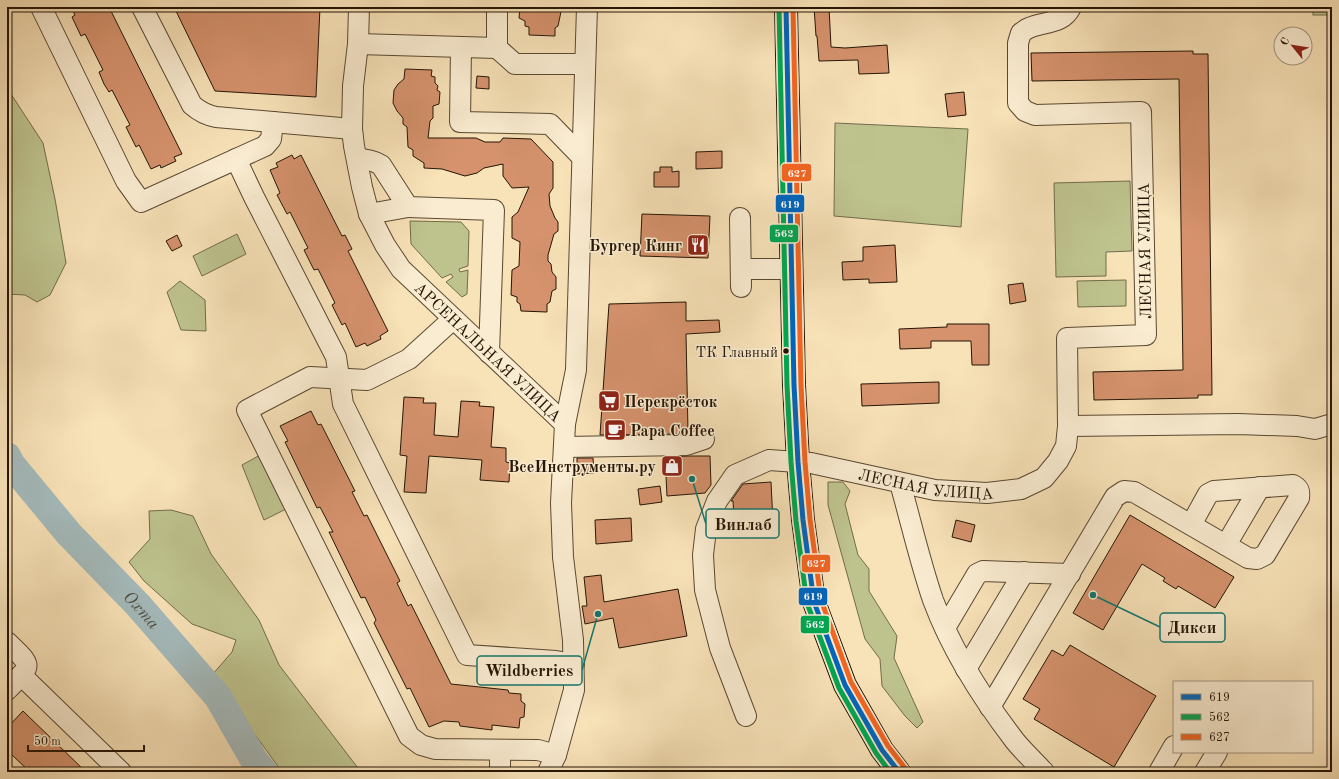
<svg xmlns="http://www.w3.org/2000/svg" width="1339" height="779" viewBox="0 0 1339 779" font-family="'Old Standard TT',serif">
<rect width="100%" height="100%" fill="#f8e2b8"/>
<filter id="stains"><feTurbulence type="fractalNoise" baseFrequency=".005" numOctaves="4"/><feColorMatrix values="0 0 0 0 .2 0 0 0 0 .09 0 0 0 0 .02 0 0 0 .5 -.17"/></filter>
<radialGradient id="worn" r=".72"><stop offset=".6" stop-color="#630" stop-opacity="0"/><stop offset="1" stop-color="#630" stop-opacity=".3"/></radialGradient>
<g fill="#bec38e" stroke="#716c4a">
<rect x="1275" y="7" width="23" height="4"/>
<rect x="1313" y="7" width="19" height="8"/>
<path d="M7,88L43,143L55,199L66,263L50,295L37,302L25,295L7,294Z"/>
<path d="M835,123L968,129L961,227L834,216Z"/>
<path d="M1130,181L1132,251L1106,252V276L1056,277L1054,183Z"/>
<path d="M410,221L461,222L469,231L468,266L459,269L460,272L468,270L467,294L462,297L446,282L453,277L451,274L442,278L411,244Z"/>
<path d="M237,234L246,254L202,276L193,256Z"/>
<path d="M1126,280V306L1078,307L1077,281Z"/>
<path d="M180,281L205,300L206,331L181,330L167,292Z"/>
<path d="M262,454L288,508L264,520L242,465Z"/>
<path d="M828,482H843L850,491L845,504L858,555L869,569V591L897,636L894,658L923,722L917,728L905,716L882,686L880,659L865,639L828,505Z"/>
<path d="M171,510L193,516L211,554L259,620L279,665L361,772H282L212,675L232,652L236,640L192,624L144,581L129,562L150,539L149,511Z"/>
</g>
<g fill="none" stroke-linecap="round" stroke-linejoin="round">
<path stroke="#a4babb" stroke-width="28" id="s1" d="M7,456L11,464L69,534L138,605L218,697L254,760L264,772"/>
</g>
<g fill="#d5926d" stroke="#241506">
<path d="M71,7H109L182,154L174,157L176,161L161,168L160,165L151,169L139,145L136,147L126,127L130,125L112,90L109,92L104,84L99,72L103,70L85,34L81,36L72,17L75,15Z"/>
<path d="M174,7H320L316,97L215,91Z"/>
<path d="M520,7H562L558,26L555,28V36L529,35V27L525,26V21L519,18Z"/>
<path d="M814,7H829L831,47L845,48L887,45L889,73L859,74L858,60L819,61L817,36H816Z"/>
<path d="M1193,51V54H1208L1212,395H1198V398L1094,400L1093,372L1183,370L1179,79L1032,81L1031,53Z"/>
<path d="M405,69L432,70L431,76L435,77V83L438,86L437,90L440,92L439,104L433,106V118L430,121L428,138H476L485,142H500L503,138L531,139L553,162V188L549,194L550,206L555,218L558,222V231L554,234L548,255V261L551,264L552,272L556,277V289L552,291L550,302L547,304V312L521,311L520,304L517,302V297L511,295L512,270L519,266L520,242L512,238V217L518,212L529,187L512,188L503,176V164L484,168L477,173L465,176L442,169L424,168V163L413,156V150L408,147L407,127L403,124V118L397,111L393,103L394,90L398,84L404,79Z"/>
<path d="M477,76L489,77V89L476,88Z"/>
<path d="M964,92L966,115L948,117L945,94Z"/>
<path d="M722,151V168L696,169V152Z"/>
<path d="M292,155L294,159L301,155L342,236L345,235L352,249L348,251L388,331L380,336L381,339L367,346L365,343L356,347L345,323L342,325L332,305L335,303L318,269L314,270L304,250L308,248L290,212L287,214L277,195L280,193L270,170L278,167L276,163Z"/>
<path d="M660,167H672V172L679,171V187H654V172H660Z"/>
<path d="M642,214L710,216L708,258L640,256Z"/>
<path d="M177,235L182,246L172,251L166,241Z"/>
<path d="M895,245L897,282L869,283V279L843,280L842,262L863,261V247Z"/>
<path d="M1023,283L1026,301L1010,304L1008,285Z"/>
<path d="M686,302V321L719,320L720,332L686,334L688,432L684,434L600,435L609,304Z"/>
<path d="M947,324H989V365H972L971,341H931V348L900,349L899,329L947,327Z"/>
<path d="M939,382V403L862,406L861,384Z"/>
<path d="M404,397L424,398L423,403H436L434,435L458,437L461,401L480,402L479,406L494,407L491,447L506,448V462L510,463L509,482L480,480L482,460L429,456L426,493L404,492L407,456L400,455Z"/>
<path d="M311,411L318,425L321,424L355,491L352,492L364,516L367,515L400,581L397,583L408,606L411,604L451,684L508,690L509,693L521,694V701L525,704L524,717L520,718L519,728L492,725V730L460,726L459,722L444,721L429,727L410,688L407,689L374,623L376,620L365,597L361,598L329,532H333L320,507L317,508L285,442L288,441L280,426Z"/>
<path d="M689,456H710L711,485L705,493L667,496L665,457Z"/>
<path d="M577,458H593L594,473L577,474Z"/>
<path d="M771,482L773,522L745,524V517H734L733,501H731L743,484Z"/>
<path d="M660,486L662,502L640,505L638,489Z"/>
<path d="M1130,515L1234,577L1215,608L1178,586L1176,589L1163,581L1165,578L1142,564L1103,630L1073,613Z"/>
<path d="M631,518L632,541L596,544L595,520Z"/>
<path d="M956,520L975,525L971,542L952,537Z"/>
<path d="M601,575L604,602L678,589L687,636L619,648L613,618L585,624L582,606H587L584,577Z"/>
<path d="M1070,645L1156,696L1114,767L1034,719L1040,709L1023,699L1052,650L1063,656Z"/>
<path d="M23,711L86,772H30L11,754L7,750V728Z"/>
</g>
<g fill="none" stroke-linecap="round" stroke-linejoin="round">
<g stroke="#594832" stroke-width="22">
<g id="minor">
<path d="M41,7L126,181L141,202L265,146L271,139L273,122"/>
<path d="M142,7L192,105C200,112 206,115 216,117L352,129"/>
<path id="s2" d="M359,7L358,44L353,86L352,129L354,146L362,187L369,214L385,245L401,269L565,424L561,503L563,557L573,640L574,690L556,755L548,772"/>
<path d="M497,7V48L515,64H585"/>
<path d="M358,44L497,48"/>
<path d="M461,47L460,122L550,124L582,157"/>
<path d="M236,159L254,197L336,357L343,404L467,655L556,661L574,664"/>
<path d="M357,159C366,159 373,160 381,165L408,207L494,210L489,353"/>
<path d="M369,214L408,207"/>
<path d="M740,218L741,287"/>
<path d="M741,269H791"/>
<path d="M453,319L409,359L367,380L310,377L247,410L409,736L421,745L435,749L538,750L556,755"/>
<path d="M565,424L576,370L587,7"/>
<path d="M1068,426L1238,424L1297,426L1315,429L1332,424"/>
<path d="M564,447L686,445L704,439"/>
<path d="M900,483C911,522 920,562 933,600C952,651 982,698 1015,741C1024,752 1035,762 1044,772"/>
<path d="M1226,545L1260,487"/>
<path d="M945,628L977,574L983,571L1070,574"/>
<path d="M7,642C34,668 32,664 7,690"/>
<path d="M966,669L1024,572"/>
<path d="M21,675L121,772"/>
<path d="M990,707L1115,497L1124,491L1134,492L1248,558L1257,559L1265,555L1299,498C1300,491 1299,488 1293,485L1214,491L1208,494L1191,525"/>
<path id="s3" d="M746,716L720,648L705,590L703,555L706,529L717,501L735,475L769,460L811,463L935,490L987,493L1021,489L1044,478L1058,461L1066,446L1068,426L1067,338L1146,335L1141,112L1035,115L1025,111L1018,103V43L1021,33C1024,31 1026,29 1029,28C1044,21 1062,25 1071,7"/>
<path d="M500,768V750"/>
<path d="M1159,772L1174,746"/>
<path d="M1205,772L1217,752"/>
</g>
</g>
<g stroke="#241506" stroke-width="24">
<path id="major" d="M786,7L794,385L798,462L803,520L814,602L845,685L882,750L899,772"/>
</g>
<use href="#minor" stroke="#faecd1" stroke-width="20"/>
<use href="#major" stroke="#f8e2b8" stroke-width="22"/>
<g stroke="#faecd1" stroke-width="8">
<path id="bus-1" d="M786,7L794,385L798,462L803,520L814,602L845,685L882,750L899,772"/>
</g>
<g stroke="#faecd1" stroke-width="8">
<path id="bus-2" d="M779,7L787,385L791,462L796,521L807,603L839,688L876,753L890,772"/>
</g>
<g stroke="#faecd1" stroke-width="8">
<path id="bus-3" d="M793,7L801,385L805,462L810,519L821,600L851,682L888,746L905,768"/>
</g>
<use href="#bus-1" stroke="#0065bd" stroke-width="5"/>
<use href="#bus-2" stroke="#00a651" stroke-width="5"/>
<use href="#bus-3" stroke="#f26522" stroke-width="5"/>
</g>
<defs>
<g id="restaurant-square" transform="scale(1.15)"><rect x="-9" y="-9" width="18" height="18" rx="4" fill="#8f2418" stroke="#faecd1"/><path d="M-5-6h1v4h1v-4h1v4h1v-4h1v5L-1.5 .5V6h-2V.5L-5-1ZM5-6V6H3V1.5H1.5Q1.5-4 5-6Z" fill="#fff"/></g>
<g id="supermarket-square" transform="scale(1.15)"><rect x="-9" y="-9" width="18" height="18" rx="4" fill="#8f2418" stroke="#faecd1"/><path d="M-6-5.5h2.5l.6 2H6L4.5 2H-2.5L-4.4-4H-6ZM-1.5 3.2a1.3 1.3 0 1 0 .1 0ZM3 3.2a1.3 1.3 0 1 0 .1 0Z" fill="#fff"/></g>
<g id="cafe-square" transform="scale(1.15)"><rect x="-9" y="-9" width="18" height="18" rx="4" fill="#8f2418" stroke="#faecd1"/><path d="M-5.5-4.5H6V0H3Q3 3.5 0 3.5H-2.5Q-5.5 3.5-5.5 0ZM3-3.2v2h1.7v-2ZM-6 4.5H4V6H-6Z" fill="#fff"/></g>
<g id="shop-square" transform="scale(1.15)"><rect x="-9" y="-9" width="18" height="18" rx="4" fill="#8f2418" stroke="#faecd1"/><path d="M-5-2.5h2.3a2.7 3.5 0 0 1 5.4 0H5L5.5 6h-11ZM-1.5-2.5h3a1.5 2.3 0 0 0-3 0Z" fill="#fff"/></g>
</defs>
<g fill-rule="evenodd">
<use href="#restaurant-square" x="698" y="245"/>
<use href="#supermarket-square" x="609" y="401"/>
<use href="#cafe-square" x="615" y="430"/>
<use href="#shop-square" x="672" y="466"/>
</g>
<circle fill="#241506" stroke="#faecd1" stroke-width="1.5" cx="786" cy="351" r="3.5"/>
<g text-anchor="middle" stroke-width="3" stroke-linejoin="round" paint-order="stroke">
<g font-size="15" fill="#241506" stroke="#faecd1" text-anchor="end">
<text x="778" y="357">ТК Главный</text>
</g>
<g font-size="16" font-weight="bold" fill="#241506" stroke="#faecd1" text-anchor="end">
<text x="682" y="251">Бургер Кинг</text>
<text x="624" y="407" text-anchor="start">Перекрёсток</text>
<text x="630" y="436" text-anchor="start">Papa Coffee</text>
<text x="656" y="472">ВсеИнструменты.ру</text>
</g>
<g font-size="16" fill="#241506" stroke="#faecd1">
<text transform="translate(1144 251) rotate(-91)" y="6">ЛЕСНАЯ УЛИЦА</text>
<text dy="6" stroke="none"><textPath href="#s2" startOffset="393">АРСЕНАЛЬНАЯ УЛИЦА</textPath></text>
<text dy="6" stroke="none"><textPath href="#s3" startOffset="452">ЛЕСНАЯ УЛИЦА</textPath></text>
</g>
<g font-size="17" font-style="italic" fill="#514f45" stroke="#faecd1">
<text dy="6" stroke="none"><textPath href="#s1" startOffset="205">Охта</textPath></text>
</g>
</g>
<path fill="none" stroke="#0f766e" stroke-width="1.5" d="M692 479L706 524M1093 595L1160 627M598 614L582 670"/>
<g fill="#0f766e" stroke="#faecd1" stroke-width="1.5">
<circle cx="692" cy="479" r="4"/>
<circle cx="1093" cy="595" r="4"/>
<circle cx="598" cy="614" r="4"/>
</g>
<g fill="#faecd1" stroke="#0f766e" stroke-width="1.5">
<rect x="706" y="509" width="73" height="29" rx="4"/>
<rect x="1160" y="613" width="65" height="29" rx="4"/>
<rect x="477" y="656" width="105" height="29" rx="4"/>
</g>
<g font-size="17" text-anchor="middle" font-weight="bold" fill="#241506">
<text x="743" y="530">Винлаб</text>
<text x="1192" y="633">Дикси</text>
<text x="529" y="676">Wildberries</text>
</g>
<g stroke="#faecd1" stroke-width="1.5">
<rect x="781" y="163" width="31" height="19" rx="4" fill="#f26522"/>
<rect x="775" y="194" width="30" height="19" rx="4" fill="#0065bd"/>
<rect x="769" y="224" width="30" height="19" rx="4" fill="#00a651"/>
<rect x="801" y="554" width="30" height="19" rx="4" fill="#f26522"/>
<rect x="798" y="587" width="30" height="19" rx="4" fill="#0065bd"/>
<rect x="800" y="615" width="30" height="19" rx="4" fill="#00a651"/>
</g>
<g font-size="11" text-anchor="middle" font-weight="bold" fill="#fff">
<text x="797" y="177">627</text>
<text x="790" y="208">619</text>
<text x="784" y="237">562</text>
<text x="816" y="567">627</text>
<text x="813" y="600">619</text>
<text x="815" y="628">562</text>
</g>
<rect width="1339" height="779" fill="none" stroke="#f8e2b8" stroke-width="24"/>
<rect x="8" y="8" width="1323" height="763" fill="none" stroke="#241506" stroke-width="2"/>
<rect x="12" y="12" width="1315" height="755" fill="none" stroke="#241506"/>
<rect x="1173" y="681" width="140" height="72" fill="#faecd1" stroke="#a49680"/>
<rect x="1181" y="694" width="20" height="6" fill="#0065bd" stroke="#a49680"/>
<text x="1209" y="701" font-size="12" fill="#241506">619</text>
<rect x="1181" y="714" width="20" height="6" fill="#00a651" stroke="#a49680"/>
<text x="1209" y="721" font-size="12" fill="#241506">562</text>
<rect x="1181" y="734" width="20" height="6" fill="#f26522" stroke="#a49680"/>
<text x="1209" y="741" font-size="12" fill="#241506">627</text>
<g transform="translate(1293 46) rotate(300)"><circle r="19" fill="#faecd1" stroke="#a49680"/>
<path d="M0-3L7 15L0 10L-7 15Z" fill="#8f2418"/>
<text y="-6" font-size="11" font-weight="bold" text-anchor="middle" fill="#241506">С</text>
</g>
<path d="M28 745v6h116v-6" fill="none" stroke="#241506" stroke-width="2"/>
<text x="34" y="745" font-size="12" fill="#241506" stroke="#faecd1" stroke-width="3" paint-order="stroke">50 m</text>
<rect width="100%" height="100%" filter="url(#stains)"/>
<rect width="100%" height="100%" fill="url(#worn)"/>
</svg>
